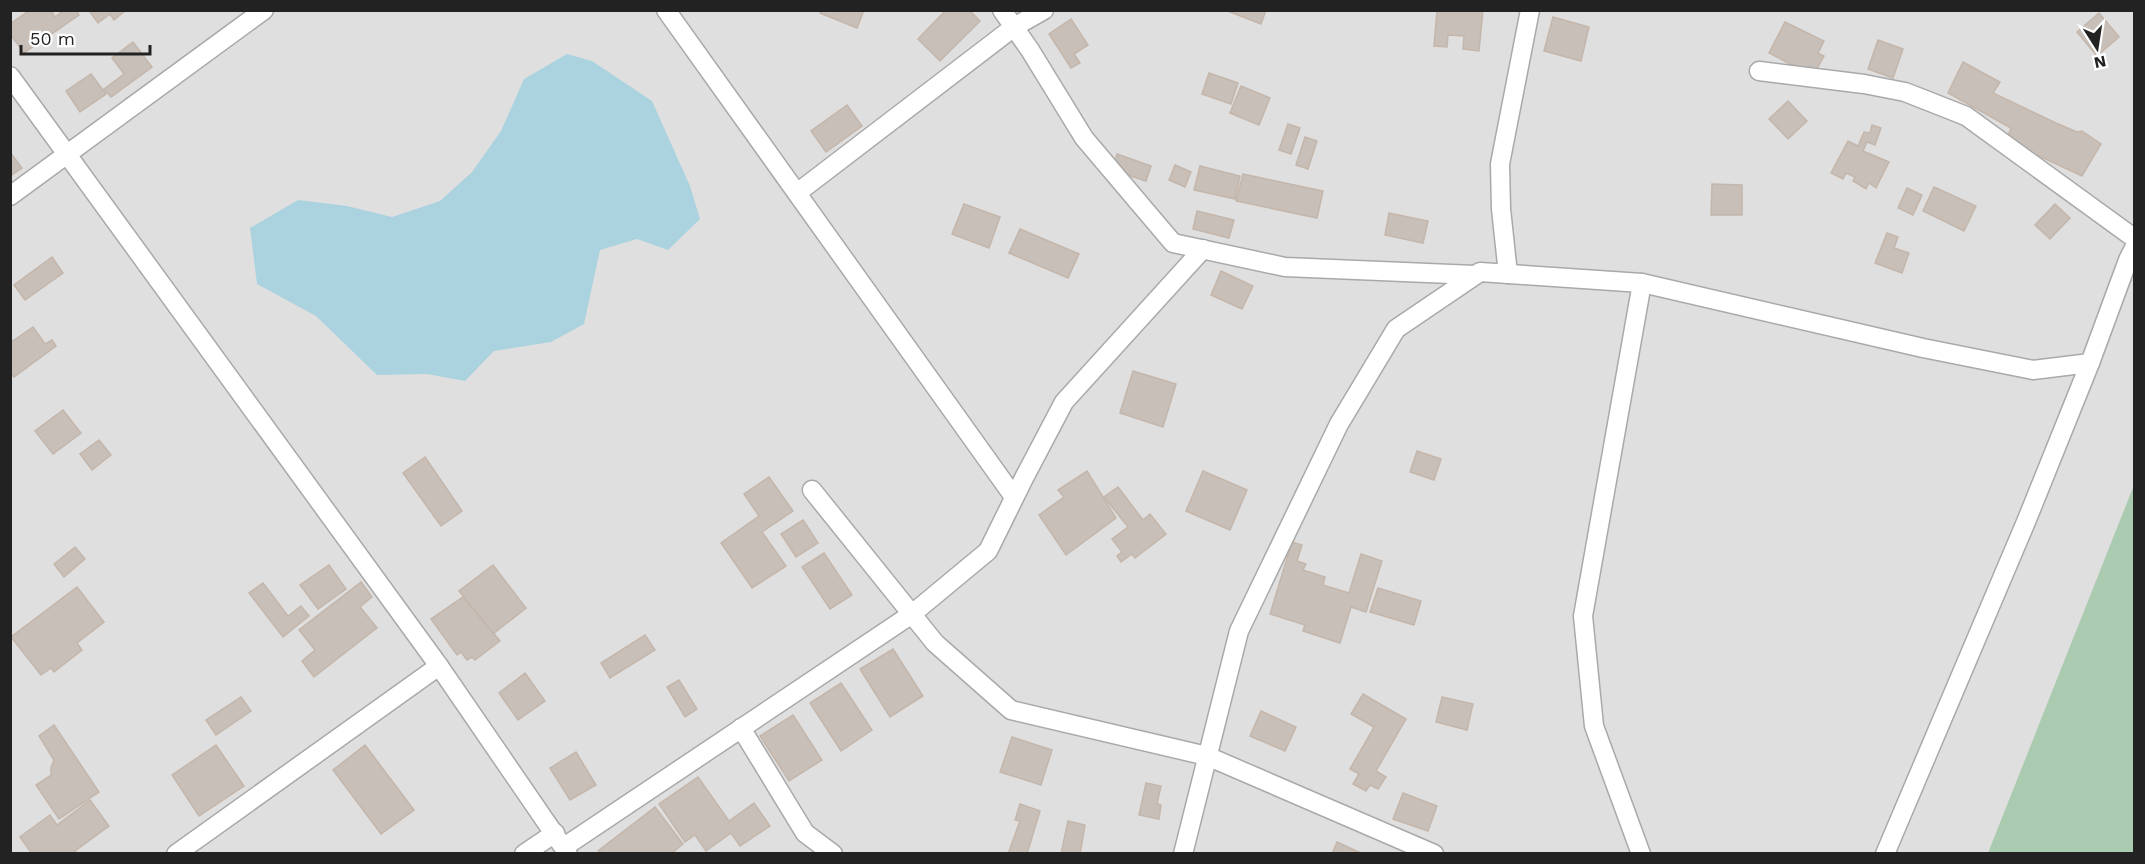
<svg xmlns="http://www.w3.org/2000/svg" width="2145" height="864" viewBox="0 0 2145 864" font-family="'Work Sans',sans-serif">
<rect width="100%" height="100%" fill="#f2efe9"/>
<rect fill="#e0dfdf" x="11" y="11" width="2123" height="842"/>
<path fill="#aacbaf" d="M2134,485V853H1988Z"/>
<path fill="#aad3df" d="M567,54L592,61L652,101L690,186L700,219L668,250L637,239L600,250L584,324L551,342L494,351L465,381L427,374L377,375L316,316L257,284L250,228L298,200L347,206L392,217L440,201L472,172L501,131L524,79Z"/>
<g fill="#c7bfb8" stroke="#c4b6ab" stroke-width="1.5">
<path d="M30,10H51L55,17L64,10H76L79,15L24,53L10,34V24Z"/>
<path d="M91,10H126L114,20L110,14L98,23L90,12Z"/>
<path d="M821,10H864L857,28L820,13Z"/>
<path d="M946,10H969L980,21L940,61L918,39Z"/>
<path d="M1225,10H1266L1261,24Z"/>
<path d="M1437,10H1483L1479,51L1463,49L1464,36L1448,35L1447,47L1434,46Z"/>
<path d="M2099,13L2119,37L2097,56L2077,32Z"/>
<path d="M1553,17L1589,27L1581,61L1544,51Z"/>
<path d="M1071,19L1088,45L1074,54L1080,63L1071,68L1049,34Z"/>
<path d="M1785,22L1824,41L1818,53L1824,56L1813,76L1769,53Z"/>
<path d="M1878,40L1903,49L1893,78L1868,69Z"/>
<path d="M133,42L152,67L111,97L104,89L124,74L112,58Z"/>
<path d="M1963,62L2000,82L1993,93L2056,123L2077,132L2082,131L2101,144L2082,176L2026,150L2008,136L2011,128L1948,93Z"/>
<path d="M1209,73L1238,83L1231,104L1202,94Z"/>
<path d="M91,74L106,94L80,112L66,91Z"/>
<path d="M1241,86L1270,98L1259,125L1230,113Z"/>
<path d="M1788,101L1807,121L1788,139L1769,119Z"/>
<path d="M847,105L862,126L826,152L811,131Z"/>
<path d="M1288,124L1300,128L1291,154L1279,150Z"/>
<path d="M1872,125L1881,128L1875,145L1867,142L1863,151L1889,162L1876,188L1869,183L1866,189L1853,181L1855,177L1846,173L1843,179L1831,173L1848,141L1858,146L1864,132L1870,133Z"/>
<path d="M1305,137L1317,141L1308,169L1296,165Z"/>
<path d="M10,152L22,168L10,176Z"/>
<path d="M1117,154L1151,166L1146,181L1112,170Z"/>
<path d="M1175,165L1191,172L1185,187L1169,180Z"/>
<path d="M1200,166L1240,176L1235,199L1194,190Z"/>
<path d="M1243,174L1323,191L1317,218L1236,201Z"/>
<path d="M1712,184L1742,185V215H1711Z"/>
<path d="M1934,187L1976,206L1964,231L1923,211Z"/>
<path d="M1907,188L1922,195L1913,215L1898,208Z"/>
<path d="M964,204L1000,217L989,248L952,234Z"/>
<path d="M2055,204L2070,218L2050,239L2035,225Z"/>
<path d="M1197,211L1234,220L1229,238L1193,229Z"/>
<path d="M1389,213L1428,221L1423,243L1385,235Z"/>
<path d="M1020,229L1079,254L1068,278L1009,253Z"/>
<path d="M1887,233L1898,237L1894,248L1909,253L1902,273L1875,263Z"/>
<path d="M52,257L63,273L25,300L14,285Z"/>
<path d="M1221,271L1253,286L1242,309L1211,295Z"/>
<path d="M33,327L45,344L52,340L56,346L14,377L10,372V343Z"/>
<path d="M1133,371L1176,384L1163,427L1120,413Z"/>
<path d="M63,410L81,433L53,454L35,431Z"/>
<path d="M99,440L111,455L92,470L80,454Z"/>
<path d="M1417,451L1441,459L1434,480L1410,472Z"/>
<path d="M425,457L462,511L441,526L403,473Z"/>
<path d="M1087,471L1116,518L1066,555L1039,515L1064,497L1058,490Z"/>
<path d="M1203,471L1247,490L1230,530L1186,511Z"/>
<path d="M769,477L793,511L762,532L786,566L752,588L721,543L759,516L744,494Z"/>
<path d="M1118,487L1143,520L1150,514L1166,534L1135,558L1132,554L1121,562L1117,556L1122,552L1112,539L1128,527L1104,497Z"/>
<path d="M803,520L818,543L796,557L781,534Z"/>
<path d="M1292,542L1302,545L1297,561L1306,564L1303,570L1325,577L1323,585L1349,593L1361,554L1382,561L1366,612L1351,607L1340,643L1303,631L1305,625L1270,614Z"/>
<path d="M75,547L85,559L64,577L54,564Z"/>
<path d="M824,553L852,595L830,609L802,567Z"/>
<path d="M329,565L346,589L318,609L300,585Z"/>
<path d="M493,565L526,608L493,634L459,591Z"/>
<path d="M361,582L372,597L360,607L377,628L314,677L302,661L315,650L299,630Z"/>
<path d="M263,583L288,616L301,606L309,616L283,637L249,593Z"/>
<path d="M77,587L104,622L77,643L82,650L54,672L51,668L41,675L11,637Z"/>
<path d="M1378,588L1421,601L1414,625L1370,612Z"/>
<path d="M463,597L500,641L475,660L472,657L467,660L461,652L457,655L431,619Z"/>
<path d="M645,635L655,650L610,678L601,663Z"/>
<path d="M893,649L923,696L890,717L860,669Z"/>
<path d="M525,673L545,701L518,720L499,693Z"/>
<path d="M679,680L697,709L685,717L667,687Z"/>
<path d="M841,683L872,730L841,751L810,703Z"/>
<path d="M1363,694L1406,719L1376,771L1386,777L1378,789L1370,785L1366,791L1353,784L1359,774L1350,769L1374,727L1351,714Z"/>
<path d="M241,697L251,711L216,735L206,720Z"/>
<path d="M1442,697L1473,704L1467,730L1436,722Z"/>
<path d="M1261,711L1296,727L1285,751L1250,736Z"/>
<path d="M793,715L822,760L789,781L760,736Z"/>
<path d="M54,725L99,792L59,819L36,785L51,775V768L54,760L39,736Z"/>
<path d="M1012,737L1052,750L1041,785L1000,772Z"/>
<path d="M216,745L244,786L199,816L172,775Z"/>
<path d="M365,745L414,810L381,834L333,770Z"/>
<path d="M576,752L596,785L570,800L550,768Z"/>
<path d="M698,777L729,821L754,803L770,826L740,846L731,833L706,851L695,835L685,842L659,804Z"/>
<path d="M1146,783L1161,786L1157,804L1161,805L1159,819L1139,815Z"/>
<path d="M1403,793L1437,806L1428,831L1393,819Z"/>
<path d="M90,800L109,826L75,851L77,854H32L20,837L50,815L57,825Z"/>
<path d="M1020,804L1040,811L1027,854H1008L1020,821L1015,820Z"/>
<path d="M655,807L683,844L671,854H600L598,851Z"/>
<path d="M1068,821L1085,825L1080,854H1061Z"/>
<path d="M1337,842L1363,854H1332Z"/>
</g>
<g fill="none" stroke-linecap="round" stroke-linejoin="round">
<g stroke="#a9a9a9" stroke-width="21">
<g id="minor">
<path d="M666,10L1014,497"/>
<path d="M1002,10L1030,50L1084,138L1173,243L1285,267L1475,275"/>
<path d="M1759,71L1864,84L1905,92L1966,116L2134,238"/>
<path d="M10,76L439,666L568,854"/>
<path d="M797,193L1014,27L1044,10"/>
<path d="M10,196L264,10"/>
<path d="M1508,274L1501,209L1500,164L1530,10"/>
<path d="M812,490L935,643L1011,710L1207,756L1434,854"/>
<path d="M741,728L805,833L833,854"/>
<path d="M564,847L912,614L988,551L1024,478L1064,402L1203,249"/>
<path d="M176,854L439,666"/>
<path d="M524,854L555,833"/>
<path d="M1183,854L1239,631L1339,424L1396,329L1480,272L1642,283L1923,348L2033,370L2090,363L2128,260L2134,248"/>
<path d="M1641,854L1594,726L1583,616L1642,283"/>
<path d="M1885,854L2028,517L2090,363"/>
</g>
</g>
<use href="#minor" stroke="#fff" stroke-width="18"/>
</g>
<rect width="2145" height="864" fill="none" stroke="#222222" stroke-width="24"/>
<g transform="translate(2097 48) rotate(168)" stroke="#ffffff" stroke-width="4.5" paint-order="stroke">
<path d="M0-4.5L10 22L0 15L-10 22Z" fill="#222222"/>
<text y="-9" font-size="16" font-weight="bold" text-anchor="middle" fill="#222222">N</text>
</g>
<path d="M21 45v9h129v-9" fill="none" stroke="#222222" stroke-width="3"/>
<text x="30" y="45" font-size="18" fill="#222222" stroke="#ffffff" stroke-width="4.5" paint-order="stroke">50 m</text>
</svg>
